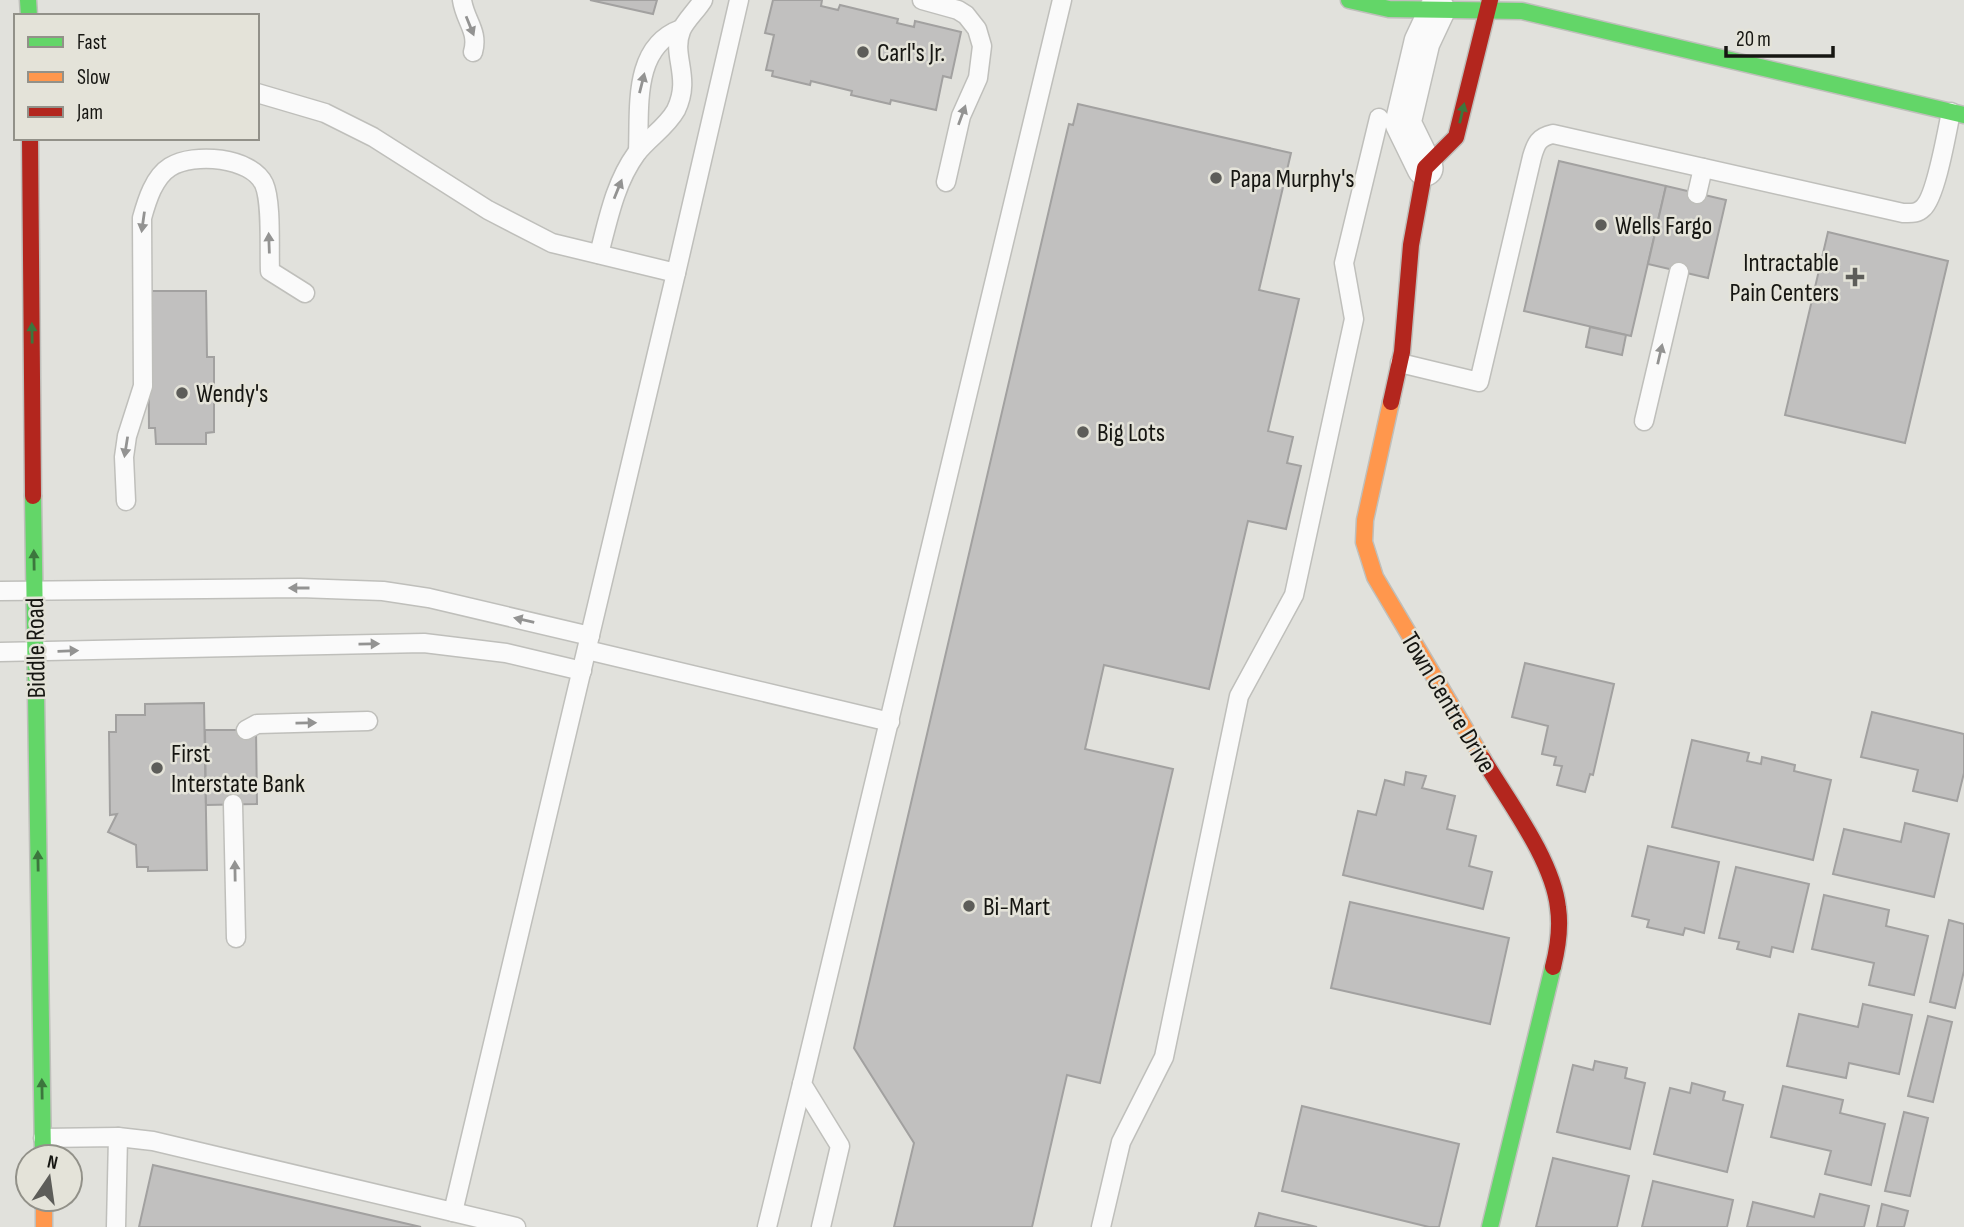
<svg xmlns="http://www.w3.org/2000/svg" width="1964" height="1227" viewBox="0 0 1964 1227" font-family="'Sofia Sans Condensed',sans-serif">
<rect width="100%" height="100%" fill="#e1e1dc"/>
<g fill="#c1c0bf" stroke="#a2a1a0" stroke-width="2">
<path d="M590,0H657L653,14Z"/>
<path d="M773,0H822L821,6L838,10L840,5L898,19L897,23L914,27L915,21L961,32L951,78L943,76L936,110L891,100L890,104L851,95L852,91L811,81L810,85L772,76L773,71L766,70L774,35L765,33Z"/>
<path d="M1078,104L1291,153L1259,290L1299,299L1268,431L1293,437L1287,463L1301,466L1286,529L1248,521L1209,689L1104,665L1085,749L1173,769L1100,1083L1067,1075L1032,1227H894L914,1143L854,1048L1069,124L1073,125Z"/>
<path d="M1559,161L1666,186L1631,336L1524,311Z"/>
<path d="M1666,186L1726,200L1708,278L1648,264Z"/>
<path d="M1828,232L1948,261L1905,443L1785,415Z"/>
<path d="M148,291H206L207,357H214V432L206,433V444H156L155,428H149Z"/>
<path d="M1590,327L1626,335L1622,355L1586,347Z"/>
<path d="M1525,663L1614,684L1593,775L1590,774L1585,792L1557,785L1562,766L1554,765L1556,757L1542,754L1548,726L1512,717Z"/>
<path d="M204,703L207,870L148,871V867H137L136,845L108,832L117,814L110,815L109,732H116V715H145V704Z"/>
<path d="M1872,712L1964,734V773L1957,801L1913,791L1918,770L1861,757Z"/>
<path d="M205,730H256L257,804L206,805Z"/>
<path d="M1692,740L1749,753L1747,761L1761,764L1762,757L1795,765L1794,771L1831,780L1813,860L1672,827Z"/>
<path d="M1406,772L1426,776L1422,788L1455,796L1447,829L1476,836L1469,866L1492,872L1483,909L1343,875L1358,811L1376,815L1385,780L1404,785Z"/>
<path d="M1905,823L1949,834L1934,897L1833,874L1844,829L1901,842Z"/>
<path d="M1648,846L1719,862L1704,933L1685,928L1683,935L1647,927L1649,920L1632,916Z"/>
<path d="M1736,867L1809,884L1793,952L1772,947L1770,957L1737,949L1739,942L1719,938Z"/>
<path d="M1824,895L1889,910L1886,926L1928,936L1914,995L1869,985L1874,963L1812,949Z"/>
<path d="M1350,902L1509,938L1490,1024L1331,988Z"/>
<path d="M1949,920L1964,924V971L1955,1008L1930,1002Z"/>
<path d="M1863,1004L1912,1015L1899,1074L1849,1063L1846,1078L1787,1066L1799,1014L1858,1027Z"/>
<path d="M1928,1016L1952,1022L1933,1102L1908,1096Z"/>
<path d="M1595,1061L1627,1068L1625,1078L1645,1083L1630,1149L1557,1132L1573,1065L1593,1070Z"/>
<path d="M1692,1083L1725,1092L1723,1100L1743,1105L1727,1172L1654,1154L1670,1088L1690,1093Z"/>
<path d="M1783,1086L1843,1100L1840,1113L1885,1124L1871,1185L1825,1174L1831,1151L1771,1137Z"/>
<path d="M1302,1106L1459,1144L1439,1227H1429L1282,1191Z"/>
<path d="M1904,1112L1928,1118L1910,1196L1885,1191Z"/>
<path d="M1553,1158L1629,1176L1617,1227H1536Z"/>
<path d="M153,1165L421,1227H139Z"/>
<path d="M1653,1181L1733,1200L1727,1227H1642Z"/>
<path d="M1820,1194L1869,1206L1864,1227H1747L1753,1202L1814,1217Z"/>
<path d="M1882,1204L1908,1211L1904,1227H1877Z"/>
<path d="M1259,1213L1317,1227H1255Z"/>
</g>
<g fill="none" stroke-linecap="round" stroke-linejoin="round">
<g stroke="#bfbfbb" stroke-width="21">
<g id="lane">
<path d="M462,0C465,21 479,31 473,52"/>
<path d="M922,0L958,10L966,15L977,29L982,46L978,78L961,116L946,182"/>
<path d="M257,93L325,113L373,137L488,210L552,243L676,273L739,0"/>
<path d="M638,151C640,108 632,47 681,29"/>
<path d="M1697,194L1703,168"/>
<path d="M599,254C608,220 615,183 636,154C648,138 666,128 676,110C692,77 671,56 681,31C684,22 697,10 703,0"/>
<path d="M1400,363L1479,382L1532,157C1536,143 1539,137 1553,134L1903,213C1911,213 1917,214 1923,208C1936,197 1947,131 1951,112"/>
<path d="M1644,421L1679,272"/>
<path d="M126,501L124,457L127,436L143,386L142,218C147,200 154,177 170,167C194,152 251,157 264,184C272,202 269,249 270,271L305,293"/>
<path d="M0,591L300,588L383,591L429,598L590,636"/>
<path d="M587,650L890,722"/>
<path d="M0,652L424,643L506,653L582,671"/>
<path d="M246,730L257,724L368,721"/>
<path d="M233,804L236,938"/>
<path d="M43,1138L118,1137L153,1141L453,1212L676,273"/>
<path d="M453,1212L516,1227"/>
<path d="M116,1227L118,1137"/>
<path d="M767,1227L802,1084"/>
<path d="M821,1227L840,1146L802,1084L1062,0"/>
<path d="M1101,1227L1121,1142L1164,1057L1239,696L1294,595L1354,319L1344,263L1379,118"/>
</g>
</g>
<g stroke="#bfbfbb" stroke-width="38">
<path id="street" d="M1425,168L1403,123L1422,42L1437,10"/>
</g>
<g stroke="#bfbfbb" stroke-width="19">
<g id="fast">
<path d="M28,0L29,16"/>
<path d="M1349,0L1389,9L1522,11L1964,115"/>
<path d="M33,496L43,1157"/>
<path d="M1490,1227L1553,967"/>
</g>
</g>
<g stroke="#bfbfbb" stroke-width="19">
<g id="slow">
<path d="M1391,402L1365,520L1364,542L1375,577L1483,759"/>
<path d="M44,1199V1227"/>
</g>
</g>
<g stroke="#bfbfbb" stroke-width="19">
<g id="jam">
<path d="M30,138L33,496"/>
<path d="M1391,402L1402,352L1411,245L1425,168L1456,137L1490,0"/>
<path d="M1483,759C1508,801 1553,860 1558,908C1561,928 1558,947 1553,967"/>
</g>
</g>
<use href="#lane" stroke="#fafafa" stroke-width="18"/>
<use href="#street" stroke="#fafafa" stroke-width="35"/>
<use href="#fast" stroke="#63d668" stroke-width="16"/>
<use href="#slow" stroke="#ff974d" stroke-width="16"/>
<use href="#jam" stroke="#b3261e" stroke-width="16"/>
</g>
<defs><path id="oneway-solid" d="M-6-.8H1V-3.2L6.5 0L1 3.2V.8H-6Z" transform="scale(1.75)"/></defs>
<g fill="#939392">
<use href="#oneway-solid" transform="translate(470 26) rotate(68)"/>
<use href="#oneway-solid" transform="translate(642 83) rotate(-76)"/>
<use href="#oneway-solid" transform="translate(962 115) rotate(-70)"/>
<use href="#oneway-solid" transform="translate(618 189) rotate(-68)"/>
<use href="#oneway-solid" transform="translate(143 222) rotate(98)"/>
<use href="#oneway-solid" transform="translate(269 243) rotate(-92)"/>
<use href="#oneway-solid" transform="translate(1660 354) rotate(-77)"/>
<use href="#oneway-solid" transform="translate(126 447) rotate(99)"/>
<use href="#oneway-solid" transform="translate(299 588) rotate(-180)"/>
<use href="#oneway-solid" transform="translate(524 620) rotate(-167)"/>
<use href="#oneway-solid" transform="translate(369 644) rotate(-1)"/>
<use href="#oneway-solid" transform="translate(68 651) rotate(-2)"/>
<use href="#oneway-solid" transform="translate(306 723) rotate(-1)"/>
<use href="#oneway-solid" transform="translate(235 871) rotate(-91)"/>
</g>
<g fill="#3c763d">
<use href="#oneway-solid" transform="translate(1462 113) rotate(-77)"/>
<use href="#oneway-solid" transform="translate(32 333) rotate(-91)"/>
<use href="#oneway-solid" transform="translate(34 560) rotate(-91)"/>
<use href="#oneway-solid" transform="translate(38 861) rotate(-91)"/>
<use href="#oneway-solid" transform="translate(42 1089) rotate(-91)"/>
</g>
<g fill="#5d5d59" stroke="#e4e3d9" stroke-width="2.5">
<circle cx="863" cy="52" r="7"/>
<circle cx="1216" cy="178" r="7"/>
<circle cx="1601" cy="225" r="7"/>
<path d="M1851.5 266.5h7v7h7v7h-7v7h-7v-7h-7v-7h7z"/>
<circle cx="182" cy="393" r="7"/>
<circle cx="1083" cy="432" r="7"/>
<circle cx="157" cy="768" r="7"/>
<circle cx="969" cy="906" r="7"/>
</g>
<g text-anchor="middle" stroke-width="5" stroke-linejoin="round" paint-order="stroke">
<g font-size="26" fill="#161612" stroke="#e4e3d9" text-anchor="start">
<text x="877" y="61">Carl's Jr.</text>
<text x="1230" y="187">Papa Murphy's</text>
<text x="1615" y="234">Wells Fargo</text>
<text x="1839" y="271" text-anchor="end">Intractable<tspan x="1839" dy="30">Pain Centers</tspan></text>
<text x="196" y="402">Wendy's</text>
<text x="1097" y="441">Big Lots</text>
<text x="171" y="762">First<tspan x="171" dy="30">Interstate Bank</tspan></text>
<text x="983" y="915">Bi-Mart</text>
</g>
<g font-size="26" fill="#161612" stroke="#e4e3d9">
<text transform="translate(35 648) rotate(-91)" y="9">Biddle Road</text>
<text transform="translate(1449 702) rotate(59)" y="9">Town Centre Drive</text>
</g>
</g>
<rect x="14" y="14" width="245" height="126" fill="#e4e3d9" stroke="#929189" stroke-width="2"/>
<rect x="28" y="37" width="35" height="10" fill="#63d668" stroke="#929189" stroke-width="2"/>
<text x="77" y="49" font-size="21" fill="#161612">Fast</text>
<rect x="28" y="72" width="35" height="10" fill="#ff974d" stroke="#929189" stroke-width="2"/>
<text x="77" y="84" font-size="21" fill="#161612">Slow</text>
<rect x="28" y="107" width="35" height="10" fill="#b3261e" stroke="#929189" stroke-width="2"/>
<text x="77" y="119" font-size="21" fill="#161612">Jam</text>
<g transform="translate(49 1178) rotate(13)"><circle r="33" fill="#e4e3d9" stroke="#929189" stroke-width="2"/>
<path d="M0-5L12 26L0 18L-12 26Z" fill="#5d5d59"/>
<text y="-10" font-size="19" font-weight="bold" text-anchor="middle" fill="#161612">N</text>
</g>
<path d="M1726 46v10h107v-10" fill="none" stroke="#161612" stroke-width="3.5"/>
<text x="1736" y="46" font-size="21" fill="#161612" stroke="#e4e3d9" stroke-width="5" paint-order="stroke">20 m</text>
</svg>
